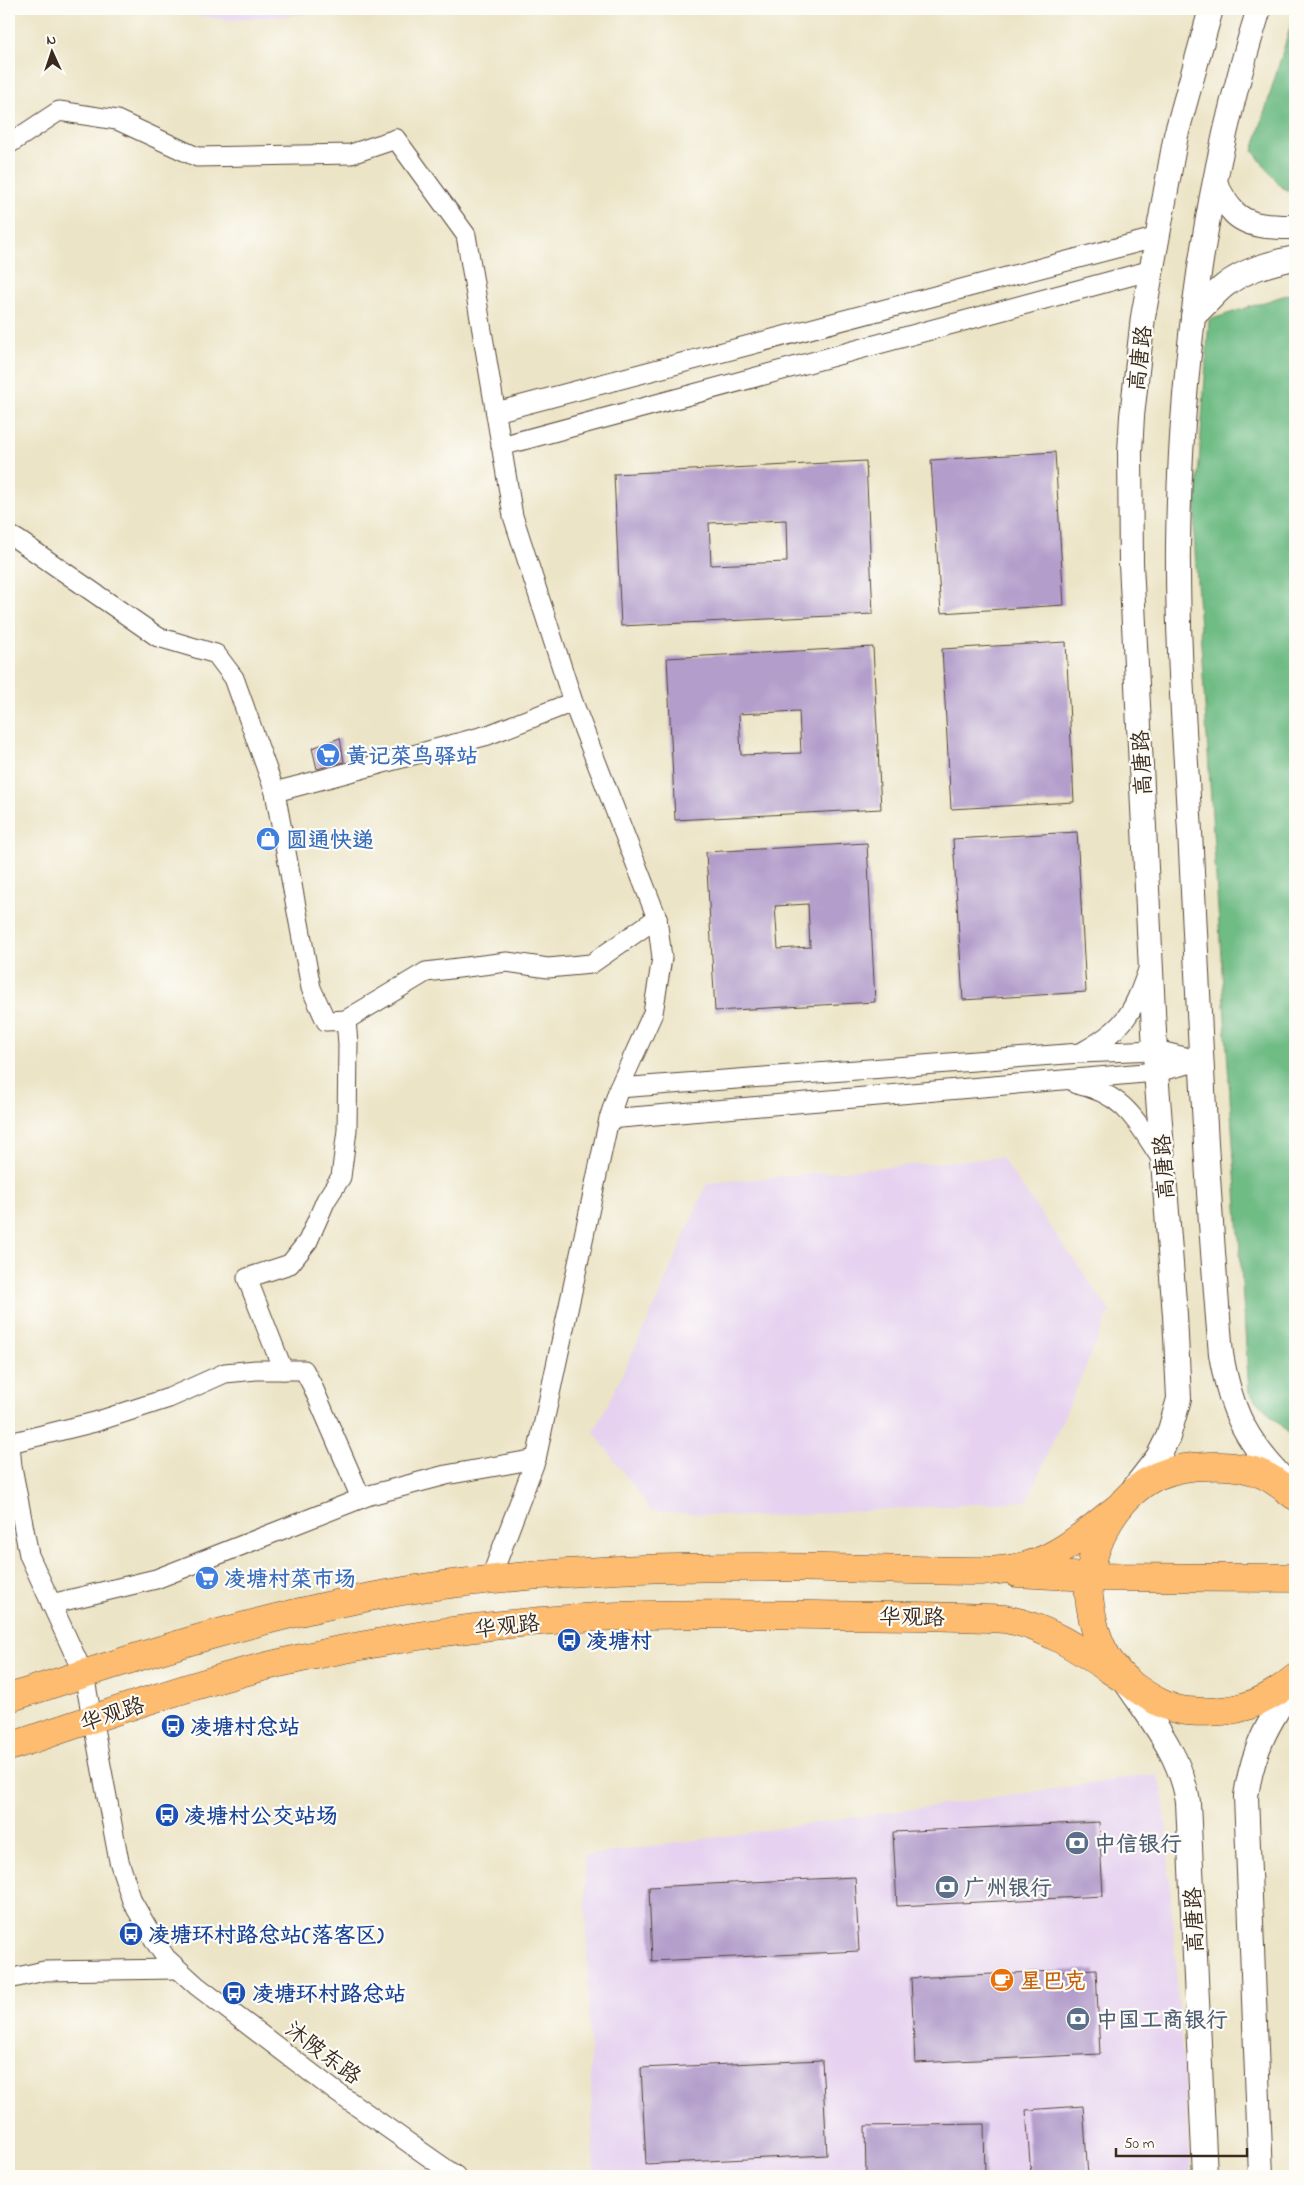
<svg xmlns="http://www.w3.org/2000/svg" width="1304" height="2185" viewBox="0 0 1304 2185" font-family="'Indie Flower','LXGW WenKai TC',sans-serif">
<rect width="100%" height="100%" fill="#fdfcf7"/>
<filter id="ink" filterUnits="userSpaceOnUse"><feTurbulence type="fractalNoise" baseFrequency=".02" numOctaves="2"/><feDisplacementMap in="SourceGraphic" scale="10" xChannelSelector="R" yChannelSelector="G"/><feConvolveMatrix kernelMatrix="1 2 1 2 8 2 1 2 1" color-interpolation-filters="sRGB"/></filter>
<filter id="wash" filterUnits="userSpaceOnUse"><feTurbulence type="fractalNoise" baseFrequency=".0096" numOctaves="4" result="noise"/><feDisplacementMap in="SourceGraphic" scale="20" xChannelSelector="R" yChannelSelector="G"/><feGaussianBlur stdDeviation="1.12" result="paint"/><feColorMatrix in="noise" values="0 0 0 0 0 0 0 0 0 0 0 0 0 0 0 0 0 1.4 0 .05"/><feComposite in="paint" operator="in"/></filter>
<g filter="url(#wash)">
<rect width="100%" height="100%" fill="#ece4c6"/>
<g fill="#e6d2f0">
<path d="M132,9H335L322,13L232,20Z"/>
<path d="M1001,1157L1110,1311L1027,1501L757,1517L651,1511L594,1432L648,1321L707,1183Z"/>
<path d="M1157,1774L1163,1791L1191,2176H594L584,1856Z"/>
</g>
<g fill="#6fbc85" stroke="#557352">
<path d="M1295,11V194L1280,186L1253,151Z"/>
<path d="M1295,292V1440L1249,1393L1194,535L1209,320Z"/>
</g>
<g id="blocks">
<g fill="#b39dcb" fill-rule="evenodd">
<path d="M1055,452L1064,605L941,613L931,460Z"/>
<path d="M866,461L873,614L621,626L614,474ZM786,520L787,562L711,565L709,523Z"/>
<path d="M1066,642L1074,802L951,809L942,649Z"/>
<path d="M873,647L881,809L675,820L667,658ZM799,711L801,753L741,755L739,714Z"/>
<path d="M340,738L344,762L317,769L312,748Z"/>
<path d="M1077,832L1086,992L963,1000L953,839Z"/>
<path d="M867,843L875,1002L715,1011L706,852ZM808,904L810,947L778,949L775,906Z"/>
<path d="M1099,1822L1103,1896L897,1906L893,1832Z"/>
<path d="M855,1877L859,1951L652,1961L649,1887Z"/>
<path d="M1096,1969L1100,2054L915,2063L911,1978Z"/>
<path d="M822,2060L827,2155L646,2164L641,2068Z"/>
<path d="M1083,2106L1088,2176H1031L1026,2110Z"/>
<path d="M984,2124L985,2176H866L865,2126Z"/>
</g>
</g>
</g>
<g filter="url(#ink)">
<use href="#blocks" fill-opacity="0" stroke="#564637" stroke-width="1"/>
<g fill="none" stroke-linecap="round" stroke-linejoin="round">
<g stroke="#564637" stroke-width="21">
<g id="minor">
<path d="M9,144L59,111L117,120L197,157L351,154L396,139L466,235L513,516L573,702L657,918L662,958L653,1013L619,1088L609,1119L536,1459L490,1580"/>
<path d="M496,412L1158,237"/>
<path d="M501,446L1152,270"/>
<path d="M9,535L18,540L158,637L216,654L234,678L275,792L311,988L326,1021L346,1020L348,1044L347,1130L341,1177L326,1200L308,1241L290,1264L247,1278L283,1370"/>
<path d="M275,792L488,735L573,702"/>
<path d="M346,1020L426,972L507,962L548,968L591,964L657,918"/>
<path d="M1084,1051C1127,1027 1133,1012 1149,967"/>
<path d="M1076,1084C1125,1094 1136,1121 1162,1160"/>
<path d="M609,1119L1156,1072L1201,1061L1156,1050L1080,1053L619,1088"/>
<path d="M361,1498L312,1385L304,1370H256L225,1373L169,1398L95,1422L10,1443L12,1467L29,1555L84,1675L119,1861L132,1901L156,1943L166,1958L197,1986L335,2091L456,2176"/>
<path d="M51,1604L156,1579L370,1495L446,1475L536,1459"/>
<path d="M9,1979L44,1971L177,1969"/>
</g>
</g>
<g stroke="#564637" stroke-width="26">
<g id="tertiary">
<path d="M1259,9C1205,178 1180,367 1178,545C1177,654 1187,763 1192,871C1200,1032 1207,1193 1221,1354C1231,1413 1247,1443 1289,1485"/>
<path d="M1215,183C1220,192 1225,203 1232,210C1246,228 1275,227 1295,227"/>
<path d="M1193,316C1204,307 1213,295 1224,286C1244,270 1270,263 1295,258"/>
<path d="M1134,1488L1158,1457L1168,1437L1179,1399L1175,1315L1156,1072L1131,563L1130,452L1132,416L1143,317L1176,135L1211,9"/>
<path d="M1127,1684C1152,1721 1181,1756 1188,1802L1205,2176"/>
<path d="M1261,2176L1246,1796C1253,1749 1268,1722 1295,1683"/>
</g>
</g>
<g stroke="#564637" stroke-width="29">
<g id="primary">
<path d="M1295,1496C1285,1489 1275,1480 1264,1475C1247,1467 1227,1465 1208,1466C1191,1466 1173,1469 1157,1476C1118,1495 1092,1541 1089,1583C1087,1595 1091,1608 1093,1620C1099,1649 1112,1671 1136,1688C1152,1699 1168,1709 1187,1711C1231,1715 1262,1706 1295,1678"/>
<path d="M1017,1573L1089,1577L1295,1578"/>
<path d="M9,1698C147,1653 285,1608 429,1587C537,1572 645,1567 754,1567C832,1567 911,1571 989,1571C1002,1570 1015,1569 1028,1565C1062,1556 1092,1527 1119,1507"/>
<path d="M9,1747C95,1718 182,1687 271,1665C385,1638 502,1621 618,1616C684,1613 751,1614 817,1615C880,1616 943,1615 1005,1619C1050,1627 1087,1655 1125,1680"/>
</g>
</g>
<use href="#minor" stroke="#fff" stroke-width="19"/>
<use href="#tertiary" stroke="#fff" stroke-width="24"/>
<use href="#primary" stroke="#febc70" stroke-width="28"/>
</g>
</g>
<defs>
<g id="supermarket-disc" transform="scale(1.25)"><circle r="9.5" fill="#3f7fe0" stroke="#fdfcf7"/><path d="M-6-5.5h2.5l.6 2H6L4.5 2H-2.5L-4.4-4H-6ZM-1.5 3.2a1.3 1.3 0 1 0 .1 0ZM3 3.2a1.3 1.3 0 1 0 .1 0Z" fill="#fff"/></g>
<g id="shop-disc" transform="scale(1.25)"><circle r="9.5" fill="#3f7fe0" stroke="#fdfcf7"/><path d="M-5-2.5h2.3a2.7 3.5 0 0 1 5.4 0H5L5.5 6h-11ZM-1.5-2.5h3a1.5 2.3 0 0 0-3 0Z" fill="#fff"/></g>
<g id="bus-disc" transform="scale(1.25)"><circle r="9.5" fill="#1a4fb4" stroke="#fdfcf7"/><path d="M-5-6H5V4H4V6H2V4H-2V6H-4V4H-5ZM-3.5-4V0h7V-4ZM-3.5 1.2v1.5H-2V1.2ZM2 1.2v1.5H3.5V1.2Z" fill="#fff"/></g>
<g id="bank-disc" transform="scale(1.25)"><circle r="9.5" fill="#5c6f8a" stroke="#fdfcf7"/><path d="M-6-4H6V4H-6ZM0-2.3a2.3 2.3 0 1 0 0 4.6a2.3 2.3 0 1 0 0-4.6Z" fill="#fff"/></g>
<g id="cafe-disc" transform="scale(1.25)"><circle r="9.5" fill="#e8710a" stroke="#fdfcf7"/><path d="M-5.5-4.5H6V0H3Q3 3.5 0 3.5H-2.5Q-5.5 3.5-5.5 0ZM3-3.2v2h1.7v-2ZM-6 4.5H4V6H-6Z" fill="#fff"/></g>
</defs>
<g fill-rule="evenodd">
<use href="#supermarket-disc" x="328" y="755"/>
<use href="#shop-disc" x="268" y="839"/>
<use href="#supermarket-disc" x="207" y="1578"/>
<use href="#bus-disc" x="569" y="1640"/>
<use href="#bus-disc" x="173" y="1726"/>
<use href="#bus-disc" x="167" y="1815"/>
<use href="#bank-disc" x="1077" y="1843"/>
<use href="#bank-disc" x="947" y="1887"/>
<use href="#bus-disc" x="131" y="1934"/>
<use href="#cafe-disc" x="1002" y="1980"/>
<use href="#bus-disc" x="234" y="1993"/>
<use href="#bank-disc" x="1078" y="2019"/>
</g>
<g text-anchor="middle" stroke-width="4.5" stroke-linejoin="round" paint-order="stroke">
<g font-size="22" fill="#3b2a1e" stroke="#fdfcf7">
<text transform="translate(1139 358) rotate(-83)" y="8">高唐路</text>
<text transform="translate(1141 763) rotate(-93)" y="8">高唐路</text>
<text transform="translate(1163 1167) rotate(-94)" y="8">高唐路</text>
<text transform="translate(912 1616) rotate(1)" y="8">华观路</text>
<text transform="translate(507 1625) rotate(-6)" y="8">华观路</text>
<text transform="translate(112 1713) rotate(-18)" y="8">华观路</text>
<text transform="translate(1193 1920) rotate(-92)" y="8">高唐路</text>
<text transform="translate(324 2052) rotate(37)" y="8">沐陂东路</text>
</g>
<g font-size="22" font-weight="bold" fill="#366cbe" stroke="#fdfcf7" text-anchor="start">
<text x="346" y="763">黄记菜鸟驿站</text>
<text x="286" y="847">圆通快递</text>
<text x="224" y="1586">凌塘村菜市场</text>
</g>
<g font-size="22" font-weight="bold" fill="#164399" stroke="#fdfcf7" text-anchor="start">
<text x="586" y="1648">凌塘村</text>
<text x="190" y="1734">凌塘村总站</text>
<text x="184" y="1823">凌塘村公交站场</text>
<text x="148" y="1942">凌塘环村路总站(落客区)</text>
<text x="252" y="2001">凌塘环村路总站</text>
</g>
<g font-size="22" font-weight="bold" fill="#4e5e75" stroke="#fdfcf7" text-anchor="start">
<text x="1094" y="1851">中信银行</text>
<text x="964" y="1895">广州银行</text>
<text x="1096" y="2027">中国工商银行</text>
</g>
<g font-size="22" font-weight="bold" fill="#c56008" stroke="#fdfcf7" text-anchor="start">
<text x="1020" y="1988">星巴克</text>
</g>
</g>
<rect width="1304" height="2185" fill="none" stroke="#fdfcf7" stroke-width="30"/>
<g transform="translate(52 52) rotate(357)" stroke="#fdfcf7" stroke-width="4" paint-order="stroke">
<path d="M0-4L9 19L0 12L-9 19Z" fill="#3b2a1e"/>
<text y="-8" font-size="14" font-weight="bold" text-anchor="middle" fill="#3b2a1e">N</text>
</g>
<path d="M1116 2148v8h131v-8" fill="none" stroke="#3b2a1e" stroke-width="2.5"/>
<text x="1124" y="2148" font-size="15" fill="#3b2a1e" stroke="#fdfcf7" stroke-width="4" paint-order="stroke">50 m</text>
</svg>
